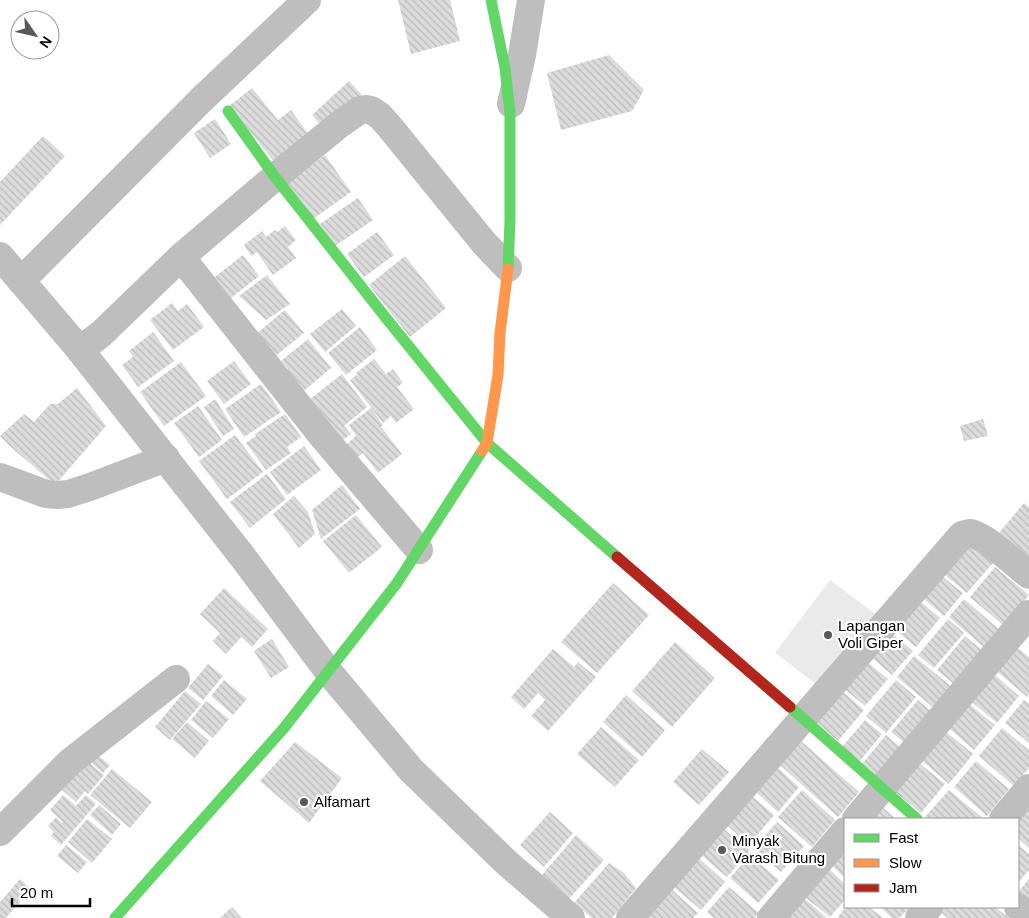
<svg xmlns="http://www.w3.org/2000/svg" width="1029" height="918" viewBox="0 0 1029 918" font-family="Helvetica,sans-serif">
<defs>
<pattern id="building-back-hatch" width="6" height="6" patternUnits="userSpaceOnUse" patternTransform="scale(1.25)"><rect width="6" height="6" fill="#dcdcdc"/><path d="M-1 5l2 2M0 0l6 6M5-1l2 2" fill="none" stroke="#bbb"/></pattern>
</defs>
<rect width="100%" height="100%" fill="#fff"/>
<path fill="#eaeaea" d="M830,580L881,618L824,690L775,653Z"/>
<g fill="url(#building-back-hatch)">
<path d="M398,0H450L460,41L411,54Z"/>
<path d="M609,55L644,90L632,111L561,130L547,73Z"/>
<path d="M349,81L362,95L325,130L312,115Z"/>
<path d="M252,88L278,120L291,110L311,138L276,164L229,106Z"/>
<path d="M215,119L231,144L210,158L194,133Z"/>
<path d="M43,136L65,156L0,225V182Z"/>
<path d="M325,155L351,192L313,219L287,183Z"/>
<path d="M358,198L373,220L335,246L320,224Z"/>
<path d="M285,226L296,240L288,247L296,258L273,275L257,252L251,256L244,245L262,231L266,237L275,230L277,232Z"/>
<path d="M377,232L394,255L364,277L347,254Z"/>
<path d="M243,255L259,276L231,298L215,277Z"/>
<path d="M405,256L446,308L410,337L369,285Z"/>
<path d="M267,275L290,304L266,320L239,296Z"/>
<path d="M172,303L178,311L187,304L204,327L173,350L150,320Z"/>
<path d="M342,309L356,326L325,352L310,334Z"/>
<path d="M285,310L304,333L268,362L250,339Z"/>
<path d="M360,327L377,350L346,375L328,353Z"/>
<path d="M153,332L174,361L138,387L122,365L133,357L129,351Z"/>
<path d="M308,339L331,368L299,395L282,374L288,369L281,361Z"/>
<path d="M374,359L386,374L393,369L403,383L397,387L414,409L396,423L391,416L383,423L350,380L358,374L356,373Z"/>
<path d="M234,361L251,384L224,404L207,381Z"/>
<path d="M181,362L206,396L164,426L140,392Z"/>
<path d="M342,374L367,407L344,426L351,434L336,445L305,403Z"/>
<path d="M261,384L281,412L244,437L225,409Z"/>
<path d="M77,388L106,426L55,485L11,447L0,436L24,414L34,422L50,404H58Z"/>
<path d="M215,399L234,429L223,436L204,407Z"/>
<path d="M198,406L222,440L199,457L174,423Z"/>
<path d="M371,408L383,425L381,427L402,454L378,473L363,453L358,457L347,444L356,436L349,425Z"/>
<path d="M285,414L301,437L287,447L291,453L266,470L246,443L256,436L255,434Z"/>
<path d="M983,419L988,436L964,441L960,426Z"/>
<path d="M235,435L263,472L227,499L199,461Z"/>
<path d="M304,446L321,470L287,495L270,472Z"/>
<path d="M267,474L286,499L250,528L230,502Z"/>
<path d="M342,485L360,509L321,539L312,510Z"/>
<path d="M294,496L308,512L315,534L299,548L273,514Z"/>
<path d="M1024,503L1029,507V560L998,534Z"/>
<path d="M356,515L382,547L349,573L323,541Z"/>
<path d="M969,543L993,563L967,593L944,574Z"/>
<path d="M995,567L1029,595L1004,626L970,597Z"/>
<path d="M938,573L963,593L944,616L919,595Z"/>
<path d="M613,583L649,615L597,673L561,642Z"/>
<path d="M224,588L268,629L252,647L241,637L226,654L213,641L220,633L200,614Z"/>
<path d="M913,595L940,618L916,647L888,624Z"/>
<path d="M964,599L1001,631L986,649L949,617Z"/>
<path d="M948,619L964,633L934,668L918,655Z"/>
<path d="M884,627L913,651L892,675L864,651Z"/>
<path d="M965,636L984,652L956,686L937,670Z"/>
<path d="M272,639L289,667L271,678L254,651Z"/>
<path d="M675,642L715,678L672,727L632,691Z"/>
<path d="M1013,644L1029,657V694L1027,697L993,668Z"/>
<path d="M553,649L574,667L578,662L596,677L548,731L531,716L545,700L538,693L524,709L511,697Z"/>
<path d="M859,655L888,679L865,706L836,682Z"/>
<path d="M914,656L953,688L935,709L897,677Z"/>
<path d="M208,664L223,676L203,700L188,688Z"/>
<path d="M989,670L1019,696L997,723L966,697Z"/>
<path d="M224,680L247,699L233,715L211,696Z"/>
<path d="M896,680L916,697L886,733L866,716Z"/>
<path d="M835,685L864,710L838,741L809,716Z"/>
<path d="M185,691L201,704L170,740L155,727Z"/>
<path d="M626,695L665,730L642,757L603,722Z"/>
<path d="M918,700L932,712L906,744L891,732Z"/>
<path d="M964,700L995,725L974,750L944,724Z"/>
<path d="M1024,700L1029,704V743L1005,723Z"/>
<path d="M206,701L229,719L213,738L191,720Z"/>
<path d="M865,720L882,734L859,762L842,747Z"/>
<path d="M187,722L209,741L195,758L172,739Z"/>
<path d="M601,727L639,760L615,787L577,754Z"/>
<path d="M1002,728L1029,750V768L1014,786L979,756Z"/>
<path d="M944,730L973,754L949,784L920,759Z"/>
<path d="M793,734L859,792L838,817L772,758Z"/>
<path d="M886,735L902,749L878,778L862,764Z"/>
<path d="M295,742L342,778L309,823L260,781Z"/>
<path d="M702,749L729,772L699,805L673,782Z"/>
<path d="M92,751L110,765L103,773L86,758Z"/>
<path d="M914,759L945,784L921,813L890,788Z"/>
<path d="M86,760L104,775L88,794L85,791L76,802L61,789Z"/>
<path d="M770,761L799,787L778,812L748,785Z"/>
<path d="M976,761L1009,789L987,816L954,787Z"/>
<path d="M112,769L152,802L130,828L90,795Z"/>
<path d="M744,789L774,815L749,845L719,818Z"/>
<path d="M802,790L835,820L812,847L778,817Z"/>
<path d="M949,790L984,819H928L925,817Z"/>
<path d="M63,795L76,806L86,795L96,804L61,845L51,836L54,832L48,826L56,817L62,823L63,822L50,810Z"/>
<path d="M99,805L121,824L112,835L90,815Z"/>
<path d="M882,807L896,819H872Z"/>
<path d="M1029,807V848L1018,838V820Z"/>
<path d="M550,812L573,833L544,867L520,845Z"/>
<path d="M87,819L112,839L92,863L68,842Z"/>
<path d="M777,822L804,846L781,872L754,848Z"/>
<path d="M717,823L750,851L727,877L694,849Z"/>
<path d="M576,835L604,860L569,899L542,875Z"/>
<path d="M845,840V878L826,860Z"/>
<path d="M66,845L87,862L78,873L57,856Z"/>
<path d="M1018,845L1029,854V870L1018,883Z"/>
<path d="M692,852L725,882L701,910L667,881Z"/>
<path d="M750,855L779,880L758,903L730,878Z"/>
<path d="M609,863L624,873L636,888L612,918H592L574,903Z"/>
<path d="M826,866L845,884V900L830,917L801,894Z"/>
<path d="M20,879L31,889L6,918H0V902Z"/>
<path d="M1029,879V907L1018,898V892Z"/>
<path d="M669,887L698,913L693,918H650L645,914Z"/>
<path d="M729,887L759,913L755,918H714L707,912Z"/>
<path d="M798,893L826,917L825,918H778Z"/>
<path d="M232,907L242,918H220Z"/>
<path d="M846,907H869L883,918H839L838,917Z"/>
<path d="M880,907H910L899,918H892Z"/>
<path d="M936,907H995L1008,917L1007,918H948L936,908Z"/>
</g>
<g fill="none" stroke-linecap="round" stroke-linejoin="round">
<g stroke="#bebebe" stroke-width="28">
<path d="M511,104L522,55L531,0"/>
<path d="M0,256L80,350L242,556L328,671L411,770L507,863L571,918"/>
<path d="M181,257L323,437L419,550"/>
<path d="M21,281L201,100L307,0"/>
<path d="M80,350L101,334L181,257L275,177L340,124L360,110L366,109L371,110L380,116L389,126L484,243L508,268"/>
<path d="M0,477L46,494L57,495L68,494L90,487L166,458"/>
<path d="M856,819L1029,614"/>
<path d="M1003,819L1029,788"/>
<path d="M0,832L70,762L176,679"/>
<path d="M1018,907L1029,916"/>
<path d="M630,918L962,535C965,534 968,533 970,533C985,535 1016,565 1029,575"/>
<path d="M771,918L845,831"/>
<path d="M919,918L929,907"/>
</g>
<g stroke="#63d668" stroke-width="11">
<path d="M491,0L505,68L510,113V221L508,269"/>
<path d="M228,111L275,177L386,318L487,443L617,557"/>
<path d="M790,707L917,819"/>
<path d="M115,918L284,728L397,583L482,451"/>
</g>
<path stroke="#ff974d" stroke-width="11" d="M482,451L487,443L498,375L500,333L508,269"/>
<path stroke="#b3261e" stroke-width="11" d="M617,557L790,707"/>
</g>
<g fill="#595959" stroke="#fff" stroke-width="2">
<circle cx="828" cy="635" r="5"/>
<circle cx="304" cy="802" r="5"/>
<circle cx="722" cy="850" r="5"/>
</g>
<g text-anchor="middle" stroke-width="4.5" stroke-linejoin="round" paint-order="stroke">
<g font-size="15" fill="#000" stroke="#fff" text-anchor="start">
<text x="838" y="631">Lapangan<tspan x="838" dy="17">Voli Giper</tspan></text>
<text x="314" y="807">Alfamart</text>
<text x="732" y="846">Minyak<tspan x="732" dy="17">Varash Bitung</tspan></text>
</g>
</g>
<rect x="844" y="818" width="175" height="90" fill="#ffffff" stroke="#999999"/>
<rect x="854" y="834" width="25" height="8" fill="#63d668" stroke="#999999"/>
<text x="889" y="843" font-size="15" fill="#000000">Fast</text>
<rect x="854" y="859" width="25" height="8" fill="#ff974d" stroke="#999999"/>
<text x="889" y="868" font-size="15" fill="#000000">Slow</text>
<rect x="854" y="884" width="25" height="8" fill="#b3261e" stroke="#999999"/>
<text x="889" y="893" font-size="15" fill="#000000">Jam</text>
<g transform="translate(35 35) rotate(124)"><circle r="24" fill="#ffffff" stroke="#999999"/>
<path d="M0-4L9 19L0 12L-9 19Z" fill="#595959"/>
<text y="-8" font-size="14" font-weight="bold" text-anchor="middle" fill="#000000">N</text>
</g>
<path d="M12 898v8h78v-8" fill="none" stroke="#000000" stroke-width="2.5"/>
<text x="20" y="898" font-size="15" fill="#000000" stroke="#ffffff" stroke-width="4" paint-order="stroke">20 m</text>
</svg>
